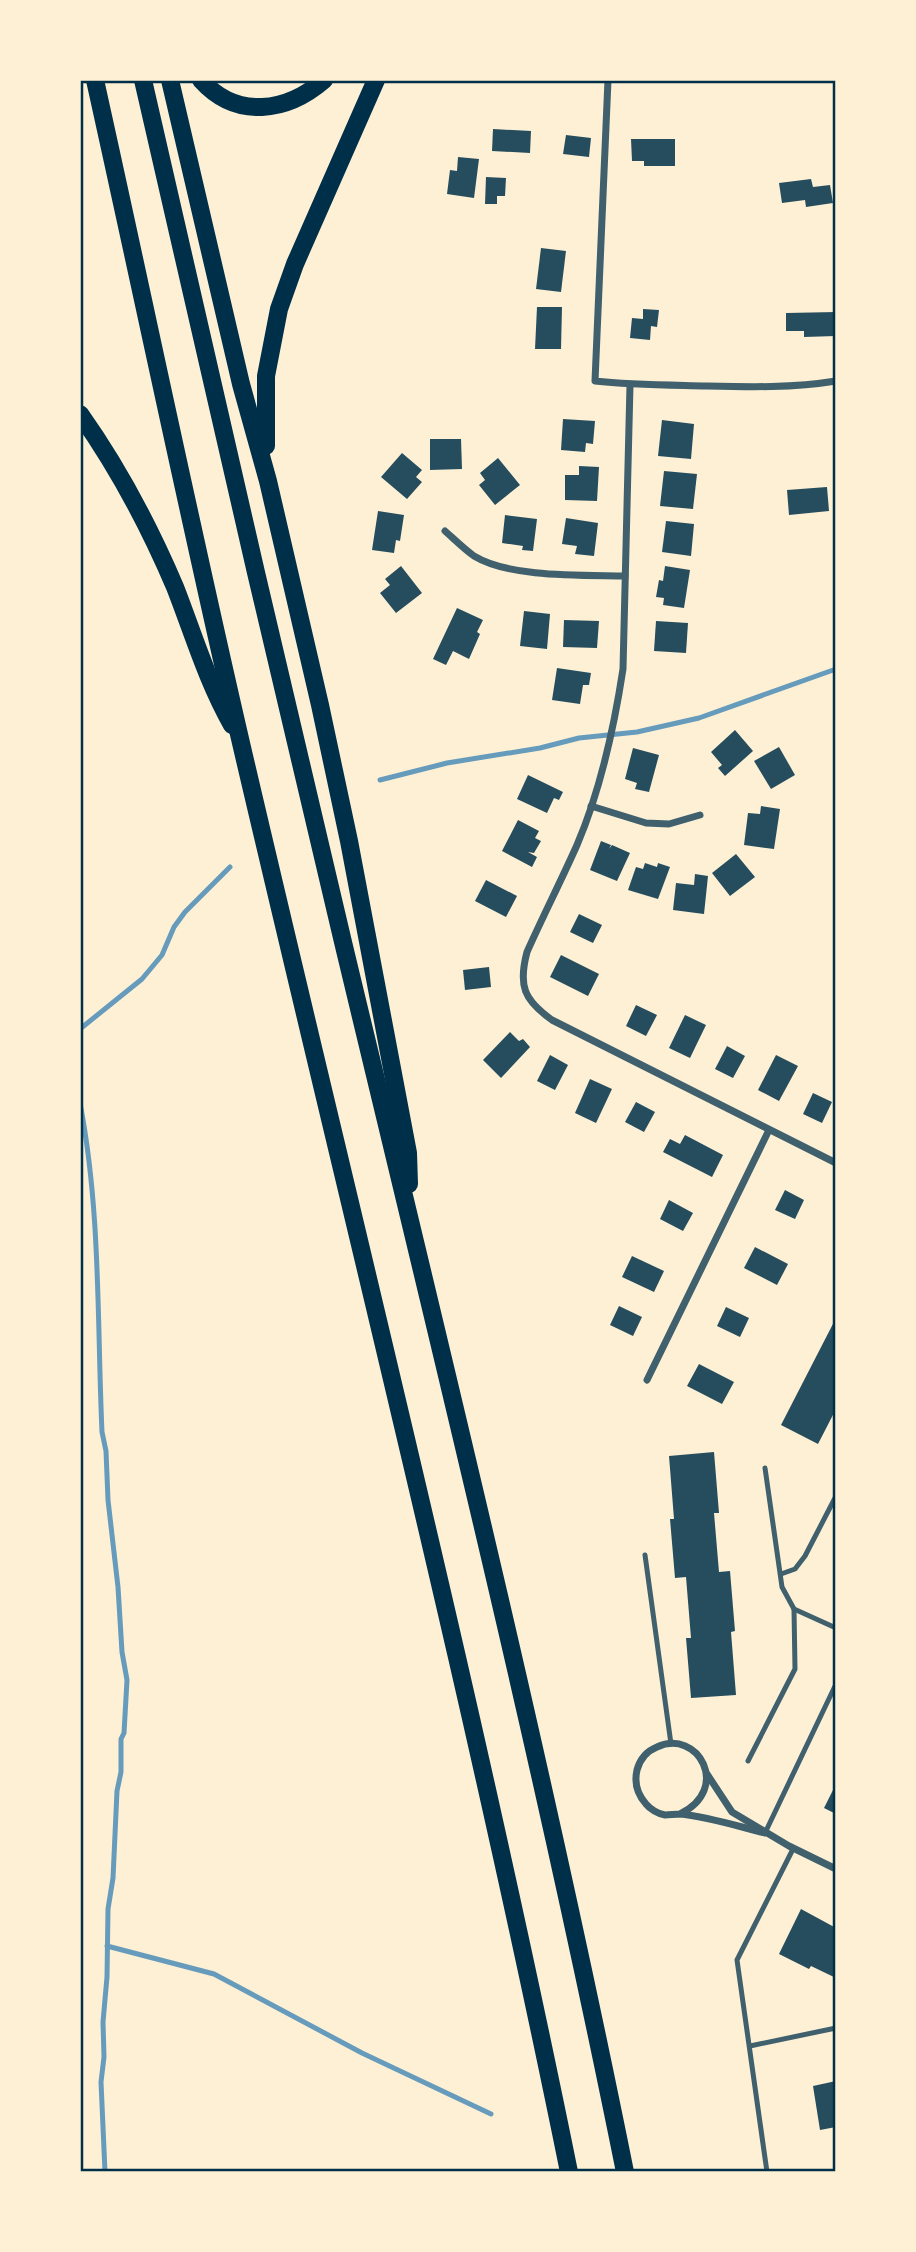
<svg xmlns="http://www.w3.org/2000/svg" width="916" height="2252" viewBox="0 0 916 2252" font-family="Barlow,sans-serif">
<rect width="100%" height="100%" fill="#fdf0d5"/>
<g fill="none" stroke-linecap="round" stroke-linejoin="round">
<g stroke="#669bbc" stroke-width="5">
<path d="M380,780L447,763L540,748L579,738L637,732L699,718L836,669"/>
<path d="M80,1029L142,979L162,955L174,927L185,912L230,867"/>
<path d="M80,1103C101,1212 97,1323 102,1432L106,1451L108,1500L118,1587L122,1652L127,1680L124,1733L121,1739V1772L117,1791L113,1878L108,1909L107,1977L103,2022L104,2057L101,2082L105,2172"/>
<path d="M107,1946L214,1974L362,2053L491,2114"/>
</g>
</g>
<g fill="#264d5e">
<path d="M493,129L531,131L530,153L492,151Z"/>
<path d="M566,135L591,138L589,157L563,154Z"/>
<path d="M631,139H675V166H644V161H632Z"/>
<path d="M458,157L479,159L474,198L447,194L450,170L457,171Z"/>
<path d="M486,177L506,178L505,196H497V204H485Z"/>
<path d="M811,179L813,187L830,185L833,203L806,207L805,200L782,203L779,183Z"/>
<path d="M541,248L566,251L561,292L536,289Z"/>
<path d="M537,307H562L561,349H535Z"/>
<path d="M643,309L659,310L657,327L651,326L650,340L630,338L632,318L643,319Z"/>
<path d="M836,312V336L804,337V331H786V313Z"/>
<path d="M563,419L595,421L593,444L586,443L585,452L561,450Z"/>
<path d="M662,420L694,424L691,459L658,456Z"/>
<path d="M430,439H461L462,469L430,470Z"/>
<path d="M402,453L422,470L416,477L422,482L407,499L381,477Z"/>
<path d="M498,458L520,485L495,505L479,485L485,480L480,473Z"/>
<path d="M579,466L599,467L597,501L565,500V475H579Z"/>
<path d="M664,471L697,474L693,509L660,506Z"/>
<path d="M827,487L829,511L789,515L787,490Z"/>
<path d="M378,511L404,515L400,541L396,540L394,553L372,550Z"/>
<path d="M505,515L537,519L533,551L522,550L523,546L502,543Z"/>
<path d="M566,518L598,523L594,556L575,554L577,546L562,544Z"/>
<path d="M666,521L694,524L691,556L662,552Z"/>
<path d="M401,566L422,593L396,613L380,593L390,585L385,579Z"/>
<path d="M665,566L690,570L684,608L663,605L664,598L656,597L659,580L663,581Z"/>
<path d="M457,608L483,620L477,632L480,634L469,659L453,651L446,665L433,659Z"/>
<path d="M524,611L550,614L547,649L520,646Z"/>
<path d="M564,620L599,621L597,648L563,647Z"/>
<path d="M656,621L688,623L686,653L654,651Z"/>
<path d="M557,668L591,673L589,685H583L580,704L552,700Z"/>
<path d="M735,730L753,751L725,776L718,768L722,765L711,752Z"/>
<path d="M779,747L795,775L771,789L754,761Z"/>
<path d="M633,748L659,755L649,792L635,789L637,783L625,779Z"/>
<path d="M528,775L563,792L559,800L554,798L547,813L517,799Z"/>
<path d="M761,806L780,809L774,849L744,845L748,813L760,814Z"/>
<path d="M518,820L539,831L535,838L541,841L534,853L528,852L537,857L532,867L502,851Z"/>
<path d="M601,841L611,845L609,849L612,845L630,853L617,881L590,870Z"/>
<path d="M736,854L755,877L730,896L712,873Z"/>
<path d="M645,863L657,867L658,863L670,867L658,899L628,890L636,867L643,869Z"/>
<path d="M695,874L708,876L704,914L673,910L676,883L694,885Z"/>
<path d="M486,880L517,896L506,917L475,901Z"/>
<path d="M579,914L602,925L593,943L570,932Z"/>
<path d="M561,955L599,974L588,996L550,977Z"/>
<path d="M489,967L491,987L465,990L463,970Z"/>
<path d="M636,1005L657,1015L646,1036L626,1026Z"/>
<path d="M685,1015L706,1025L690,1058L669,1048Z"/>
<path d="M510,1032L519,1041L523,1039L530,1047L501,1078L483,1060Z"/>
<path d="M727,1046L745,1056L733,1078L715,1069Z"/>
<path d="M550,1055L568,1065L555,1090L537,1081Z"/>
<path d="M776,1055L798,1066L779,1101L758,1090Z"/>
<path d="M590,1079L612,1089L596,1123L575,1113Z"/>
<path d="M813,1093L832,1102L822,1123L803,1114Z"/>
<path d="M636,1102L655,1112L644,1132L625,1122Z"/>
<path d="M685,1135L723,1155L712,1177L663,1152L670,1139L680,1144Z"/>
<path d="M785,1190L804,1200L795,1219L775,1210Z"/>
<path d="M669,1200L693,1213L683,1231L660,1219Z"/>
<path d="M755,1247L788,1264L777,1285L744,1268Z"/>
<path d="M632,1256L664,1271L654,1292L622,1277Z"/>
<path d="M619,1306L642,1317L633,1336L610,1325Z"/>
<path d="M726,1307L749,1318L740,1337L717,1326Z"/>
<path d="M836,1318V1409L818,1444L781,1425Z"/>
<path d="M699,1364L734,1382L722,1404L687,1386Z"/>
<path d="M714,1452L719,1513H714L719,1572L730,1571L735,1631L731,1632L736,1695L691,1698L686,1638H691L686,1577L675,1578L670,1519H674L669,1456Z"/>
<path d="M836,1784V1814L824,1808Z"/>
<path d="M801,1909L836,1928V1978L811,1966L809,1969L779,1954Z"/>
<path d="M836,2081V2127L820,2130L813,2086Z"/>
</g>
<g fill="none" stroke-linecap="round" stroke-linejoin="round">
<g stroke="#3f606c" stroke-width="5">
<path d="M765,1468L782,1587L794,1609L836,1628"/>
<path d="M645,1555L671,1744"/>
<path d="M781,1574L795,1569L805,1556L836,1496"/>
<path d="M748,1761L795,1669L794,1609"/>
<path d="M765,1833L836,1684"/>
<path d="M750,2046L836,2028"/>
<path d="M767,2172L737,1960L793,1849"/>
</g>
<g stroke="#3f606c" stroke-width="7">
<path d="M608,80L595,381C632,385 669,385 707,386C750,387 793,388 836,381"/>
<path d="M630,385L623,669C614,728 601,789 577,845C561,881 543,916 527,952C518,986 524,1000 552,1020L836,1163"/>
<path d="M445,531C454,539 464,549 474,556C510,578 583,575 625,576"/>
<path d="M591,806L646,823L669,824L700,815"/>
<path d="M647,1380L769,1130"/>
<path d="M707,1774L732,1812L789,1846L836,1869"/>
<path d="M680,1814C732,1789 698,1728 657,1747C647,1751 640,1759 637,1770C634,1783 637,1794 646,1804C650,1809 658,1814 665,1815C670,1815 675,1814 681,1814C709,1817 737,1826 765,1833"/>
</g>
<g stroke="#003049" stroke-width="18">
<path d="M95,80C144,301 190,523 241,743C352,1219 472,1693 569,2172"/>
<path d="M143,80C209,368 274,655 343,942C441,1351 542,1759 625,2172"/>
<path d="M170,80L241,384L268,481L320,705L349,841L408,1153L409,1184"/>
<path d="M201,80C237,120 287,112 324,80"/>
<path d="M80,414C119,469 149,526 175,587C193,633 207,681 232,725"/>
<path d="M266,446V376L279,309L295,264L376,80"/>
</g>
</g>
<rect width="916" height="2252" fill="none" stroke="#fdf0d5" stroke-width="164"/>
<rect x="82" y="82" width="752" height="2088" fill="none" stroke="#003049" stroke-width="2.5"/>
</svg>
